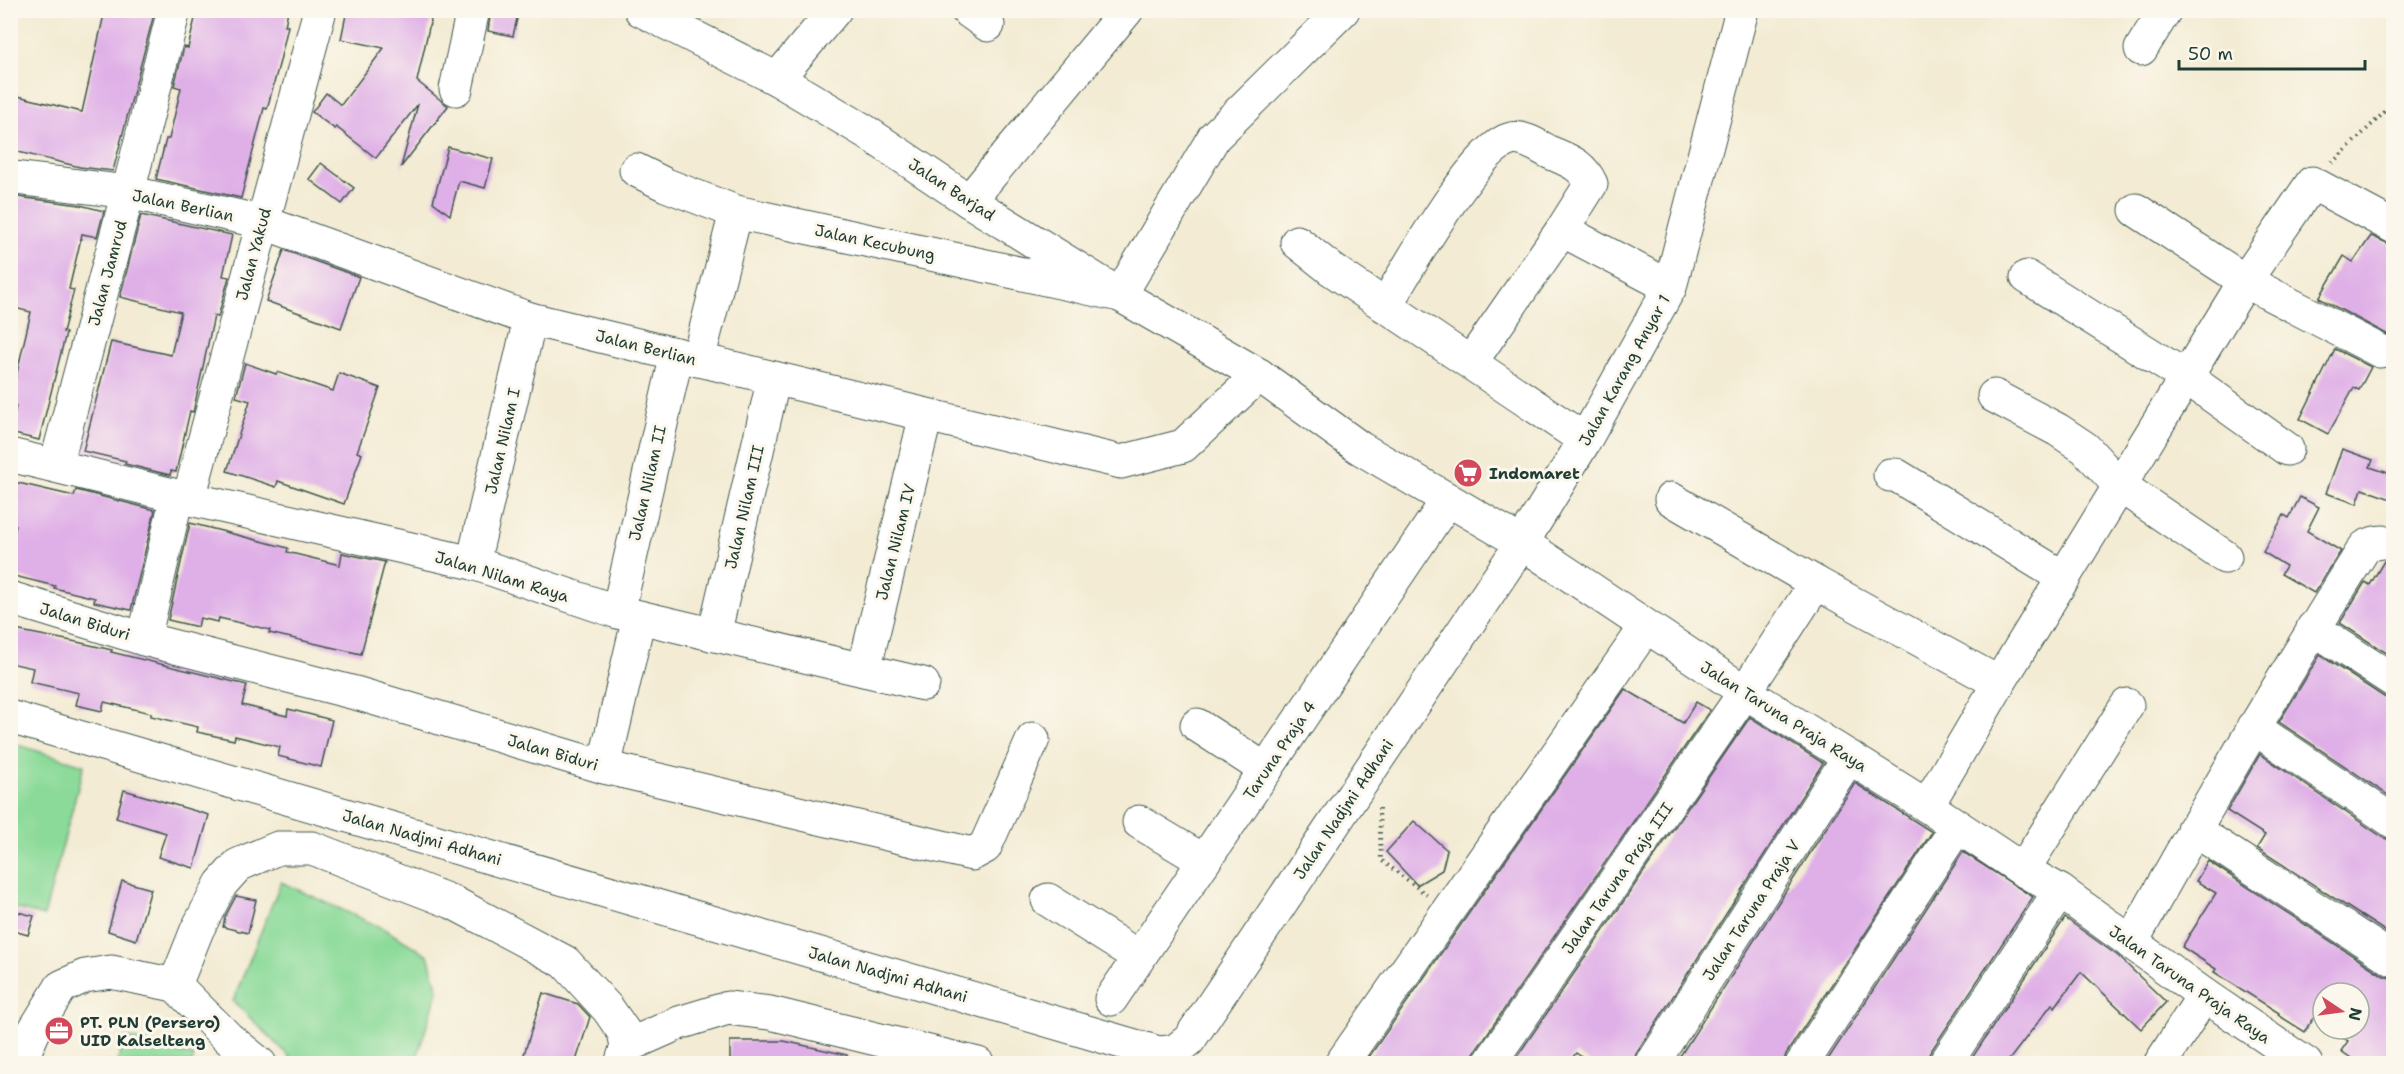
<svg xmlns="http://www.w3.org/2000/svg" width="2404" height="1074" viewBox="0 0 2404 1074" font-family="'Shantell Sans',sans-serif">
<rect width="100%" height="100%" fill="#fbf7ec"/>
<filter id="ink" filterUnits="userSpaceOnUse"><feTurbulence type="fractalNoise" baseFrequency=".0167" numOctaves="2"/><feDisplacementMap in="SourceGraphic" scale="12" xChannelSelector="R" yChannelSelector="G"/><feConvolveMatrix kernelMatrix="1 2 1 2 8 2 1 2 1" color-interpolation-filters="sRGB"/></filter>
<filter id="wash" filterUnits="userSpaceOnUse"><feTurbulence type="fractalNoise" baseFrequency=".008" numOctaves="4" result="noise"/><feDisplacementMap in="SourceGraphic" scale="24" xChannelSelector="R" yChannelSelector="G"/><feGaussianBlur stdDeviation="1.35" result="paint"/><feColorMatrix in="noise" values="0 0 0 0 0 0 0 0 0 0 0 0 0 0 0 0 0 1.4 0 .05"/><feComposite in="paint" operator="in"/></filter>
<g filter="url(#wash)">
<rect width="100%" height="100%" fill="#f3ebd3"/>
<g fill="#8bda99" stroke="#558c66" stroke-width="1.5">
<path d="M11,743L84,765L44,916L11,907Z"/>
<path d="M281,882L384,929L428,955L438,991L415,1063H296L233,1001Z"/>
<path d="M125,1037L194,1056L192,1063H117Z"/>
</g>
<g id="blocks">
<g fill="#dfafe7">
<path d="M105,10H155L113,171L80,167L10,150V94L82,112Z"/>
<path d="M197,10H288L285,26H288L280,61L267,109L264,108L241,198L156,179L166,139H169L181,88L174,86L184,47L188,48Z"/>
<path d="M347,10H416L432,14L417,81L448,106L401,167L418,104L376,158L336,127L335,129L312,112L326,93L341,105L384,48L341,39Z"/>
<path d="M491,10H519L513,36L488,31Z"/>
<path d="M448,147L493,159L485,188L459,181L450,215L433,202Z"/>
<path d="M321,163L354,188L342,204L309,179Z"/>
<path d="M10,196L80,205L104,211L97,237L82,234L69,289L74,290L63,332L66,333L39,440L10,433L16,406L10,405V376L16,377L31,312L10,307Z"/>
<path d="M141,215L232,235L223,276L229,277L218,317L214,316L194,408L193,412L190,411L176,472L171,471L170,475L125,464L126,461L83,451L111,342L171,355L181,312L120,297Z"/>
<path d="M2371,236L2394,246V333L2392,337L2319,298L2344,256L2353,262Z"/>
<path d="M284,250L359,277L341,328L266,301Z"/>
<path d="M2335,349L2371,367L2359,390L2354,388L2328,434L2300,419Z"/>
<path d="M245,363L276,374L277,372L333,391L339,373L380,388L357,452L362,454L344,504L278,481L276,487L227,471L250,401L236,397Z"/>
<path d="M2342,449L2373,460L2370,467L2394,475V500L2362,489L2357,504L2326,493Z"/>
<path d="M10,481L74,496L76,490L155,510L131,610L94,602L95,598L54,588L55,586L10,575V551L16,525L10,524Z"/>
<path d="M2300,497L2319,507L2307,531L2341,551L2314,593L2281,574L2286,566L2263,552L2284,515L2289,518Z"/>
<path d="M190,523L288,548L287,552L340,565L342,553L385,562L361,654L269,633L270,630L219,618L218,622L200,618L198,627L168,620Z"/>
<path d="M2384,561L2394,562V658L2340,623L2365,582L2370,585Z"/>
<path d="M10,629L77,642L112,650L111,652L247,685L242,705L287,716L288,709L332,720L321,767L278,756L280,747L235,736L234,740L197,732L198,727L151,716V713L104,702L102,711L76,705L79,693L30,682L33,668L10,663Z"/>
<path d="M2320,655L2384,697L2394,700V799L2279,722Z"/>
<path d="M1625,689L1683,723L1696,702L1710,710L1474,1053L1470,1064H1364Z"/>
<path d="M1750,717L1823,763L1636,1054L1633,1064H1592L1576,1053L1568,1064H1512Z"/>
<path d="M2260,754L2384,838L2394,841V937L2257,848L2265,835L2227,811Z"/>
<path d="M1855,783L1932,832L1786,1054L1783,1064H1675Z"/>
<path d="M124,790L209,815L194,868L158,857L166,833L116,818Z"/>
<path d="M1414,821L1447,850L1442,870L1417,885L1386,852Z"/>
<path d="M1963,852L2033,897L1929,1054L1926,1064H1825Z"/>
<path d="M2208,861L2384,976L2394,979V1064H2360L2341,1051L2348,1041L2330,1029H2359V993H2323V1024L2314,1018L2305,1032L2278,1015L2279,1013L2214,972L2216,969L2182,947L2216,893L2196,881Z"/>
<path d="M122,881L151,889L136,940L108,931Z"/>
<path d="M236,896L256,900L248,933L223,927L225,917Z"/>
<path d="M10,910L34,916L28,935L10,930Z"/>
<path d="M2065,918L2118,956L2166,1002L2141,1029L2081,972L2055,1007L2052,1004L2006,1064H1968Z"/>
<path d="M543,993L578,1004L590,1017L575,1064H521Z"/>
<path d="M730,1041H784L847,1055L846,1064H730Z"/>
</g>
</g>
</g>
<g filter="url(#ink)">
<use href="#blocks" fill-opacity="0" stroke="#3f574c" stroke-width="1.5"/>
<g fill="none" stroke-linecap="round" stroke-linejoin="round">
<g stroke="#3f574c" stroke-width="35">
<g id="minor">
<path d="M967,10L988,25"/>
<path d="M2141,49L2165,10"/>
<path d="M777,79L835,10"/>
<path d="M456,89L473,10"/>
<path d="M636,170L666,185L736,212L1120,295L1214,137L1343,10"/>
<path d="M15,178L128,192L262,222L530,319L1121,462L1183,446L1259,375"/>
<path d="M969,201L1127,10"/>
<path d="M2136,210L2245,281L2380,351"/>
<path d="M1297,242L1331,269L1585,440"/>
<path d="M2027,277L2186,377L2287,449"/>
<path d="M1385,306C1406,272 1475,147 1511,139C1523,136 1538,146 1549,152C1569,161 1582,164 1591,184L1562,230L1670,287"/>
<path d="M698,360L736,212"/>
<path d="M1471,362L1562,230"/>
<path d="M1994,396L2058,430L2085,448L2119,485L2225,557"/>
<path d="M10,455L177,496L473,563L618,612L923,684"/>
<path d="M56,465L128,192L174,10"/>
<path d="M1890,475H1896L2064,578"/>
<path d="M189,498L320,10"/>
<path d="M1671,499L1816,583L1999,683"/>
<path d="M473,563L530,319"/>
<path d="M10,598L144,639L359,694L604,767L972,854L985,847L1033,739"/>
<path d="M618,612L677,354"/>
<path d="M2313,628L2394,681"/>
<path d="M714,635L774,378"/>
<path d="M144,639L177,496"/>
<path d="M864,670L926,415"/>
<path d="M1197,725L1266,770"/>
<path d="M2253,727L2394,822"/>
<path d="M604,767L639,617"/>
<path d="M1927,806L1999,683L2245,281L2312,183L2394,227"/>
<path d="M1139,822L1204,861"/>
<path d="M2193,829L2394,960"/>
<path d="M2023,870L2127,705"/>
<path d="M1048,900L1139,957"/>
<path d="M2131,943C2205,808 2283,677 2365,547C2374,542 2383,540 2394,544"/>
<path d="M175,985L197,930L221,884L238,865L278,848H312L452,902L565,962L608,1009L624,1032L627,1046L621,1064"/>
<path d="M1111,999L1447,501"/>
<path d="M627,1046L679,1023L728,1008L770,1013L978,1064"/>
<path d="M19,1064L34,1031L61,987L85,976L111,972L175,985L228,1038L260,1064"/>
<path d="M1341,1064L1646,627"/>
<path d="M1489,1064L1745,692L1816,583"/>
<path d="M1652,1064L1849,757"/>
<path d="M1802,1064L1957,827"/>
<path d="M1945,1064L2060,891"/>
<path d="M2160,1064L2204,995"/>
</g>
</g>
<g stroke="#3f574c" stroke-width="35">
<g id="major">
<path d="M641,10L777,79L863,130L969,201L1120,295L1259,375L1360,448L1522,543L1745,692L1927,806L2023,870L2060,891L2204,995L2306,1064"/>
<path d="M10,717L1159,1053L1175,1051L1189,1040L1522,543L1585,440L1670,287L1742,10"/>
</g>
</g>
<g stroke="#3f574c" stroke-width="4" stroke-dasharray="1.5 4.5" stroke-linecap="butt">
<path d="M2332,163L2394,103"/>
<path d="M1379,808L1381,860L1427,895"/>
</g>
<use href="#minor" stroke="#fff" stroke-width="33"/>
<use href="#major" stroke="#fff" stroke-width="33"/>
</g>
</g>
<defs>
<g id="supermarket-disc" transform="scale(1.5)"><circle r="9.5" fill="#d1495b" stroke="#fbf7ec"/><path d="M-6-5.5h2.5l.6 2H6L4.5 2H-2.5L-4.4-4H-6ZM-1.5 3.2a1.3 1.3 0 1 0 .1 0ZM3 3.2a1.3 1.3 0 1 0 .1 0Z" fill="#fff"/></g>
<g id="office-disc" transform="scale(1.5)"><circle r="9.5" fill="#d1495b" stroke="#fbf7ec"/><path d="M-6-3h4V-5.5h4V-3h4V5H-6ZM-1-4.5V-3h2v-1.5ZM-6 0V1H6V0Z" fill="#fff"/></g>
</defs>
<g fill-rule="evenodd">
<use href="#supermarket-disc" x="1468" y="473"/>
<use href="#office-disc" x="59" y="1031"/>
</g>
<g text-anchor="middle" stroke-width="6" stroke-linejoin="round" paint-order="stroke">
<g font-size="16" fill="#1f3d34" stroke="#fbf7ec">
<text transform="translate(952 189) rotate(33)" y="6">Jalan Barjad</text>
<text transform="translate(183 205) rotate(12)" y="6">Jalan Berlian</text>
<text transform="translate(875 242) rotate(12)" y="6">Jalan Kecubung</text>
<text transform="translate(253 254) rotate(-75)" y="6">Jalan Yakud</text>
<text transform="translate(107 273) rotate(-75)" y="6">Jalan Jamrud</text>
<text transform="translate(646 347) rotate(14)" y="6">Jalan Berlian</text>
<text transform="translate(1624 370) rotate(-61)" y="6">Jalan Karang Anyar 1</text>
<text transform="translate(502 441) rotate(-77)" y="6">Jalan Nilam I</text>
<text transform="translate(647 483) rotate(-77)" y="6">Jalan Nilam II</text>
<text transform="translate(744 507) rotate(-77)" y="6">Jalan Nilam III</text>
<text transform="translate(895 542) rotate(-76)" y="6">Jalan Nilam IV</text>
<text transform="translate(502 576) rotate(17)" y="6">Jalan Nilam Raya</text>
<text transform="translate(85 621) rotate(17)" y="6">Jalan Biduri</text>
<text transform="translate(1784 716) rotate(32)" y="6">Jalan Taruna Praja Raya</text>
<text transform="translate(1279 750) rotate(-56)" y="6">Taruna Praja 4</text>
<text transform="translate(553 752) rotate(16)" y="6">Jalan Biduri</text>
<text transform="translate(1343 809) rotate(-56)" y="6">Jalan Nadjmi Adhani</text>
<text transform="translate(422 837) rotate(16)" y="6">Jalan Nadjmi Adhani</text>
<text transform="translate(1617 878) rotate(-55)" y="6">Jalan Taruna Praja III</text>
<text transform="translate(1751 910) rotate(-57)" y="6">Jalan Taruna Praja V</text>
<text transform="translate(888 974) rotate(16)" y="6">Jalan Nadjmi Adhani</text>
<text transform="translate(2190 984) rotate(35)" y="6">Jalan Taruna Praja Raya</text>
</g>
<g font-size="16" font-weight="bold" fill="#1f3d34" stroke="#fbf7ec" text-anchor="start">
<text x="1489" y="479">Indomaret</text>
<text x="80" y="1028">PT. PLN (Persero)<tspan x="80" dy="18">UID Kalselteng</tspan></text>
</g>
</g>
<rect width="2404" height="1074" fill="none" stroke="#fbf7ec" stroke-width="36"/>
<g transform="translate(2341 1011) rotate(103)"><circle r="28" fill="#fbf7ec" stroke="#a3ada2" stroke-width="1.5"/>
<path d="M0-4.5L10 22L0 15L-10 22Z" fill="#d1495b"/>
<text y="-9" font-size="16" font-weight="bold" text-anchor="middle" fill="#1f3d34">N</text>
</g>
<path d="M2179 60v9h186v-9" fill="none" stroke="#1f3d34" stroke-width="3"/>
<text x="2188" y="60" font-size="18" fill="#1f3d34" stroke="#fbf7ec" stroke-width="4.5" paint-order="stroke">50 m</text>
</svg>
